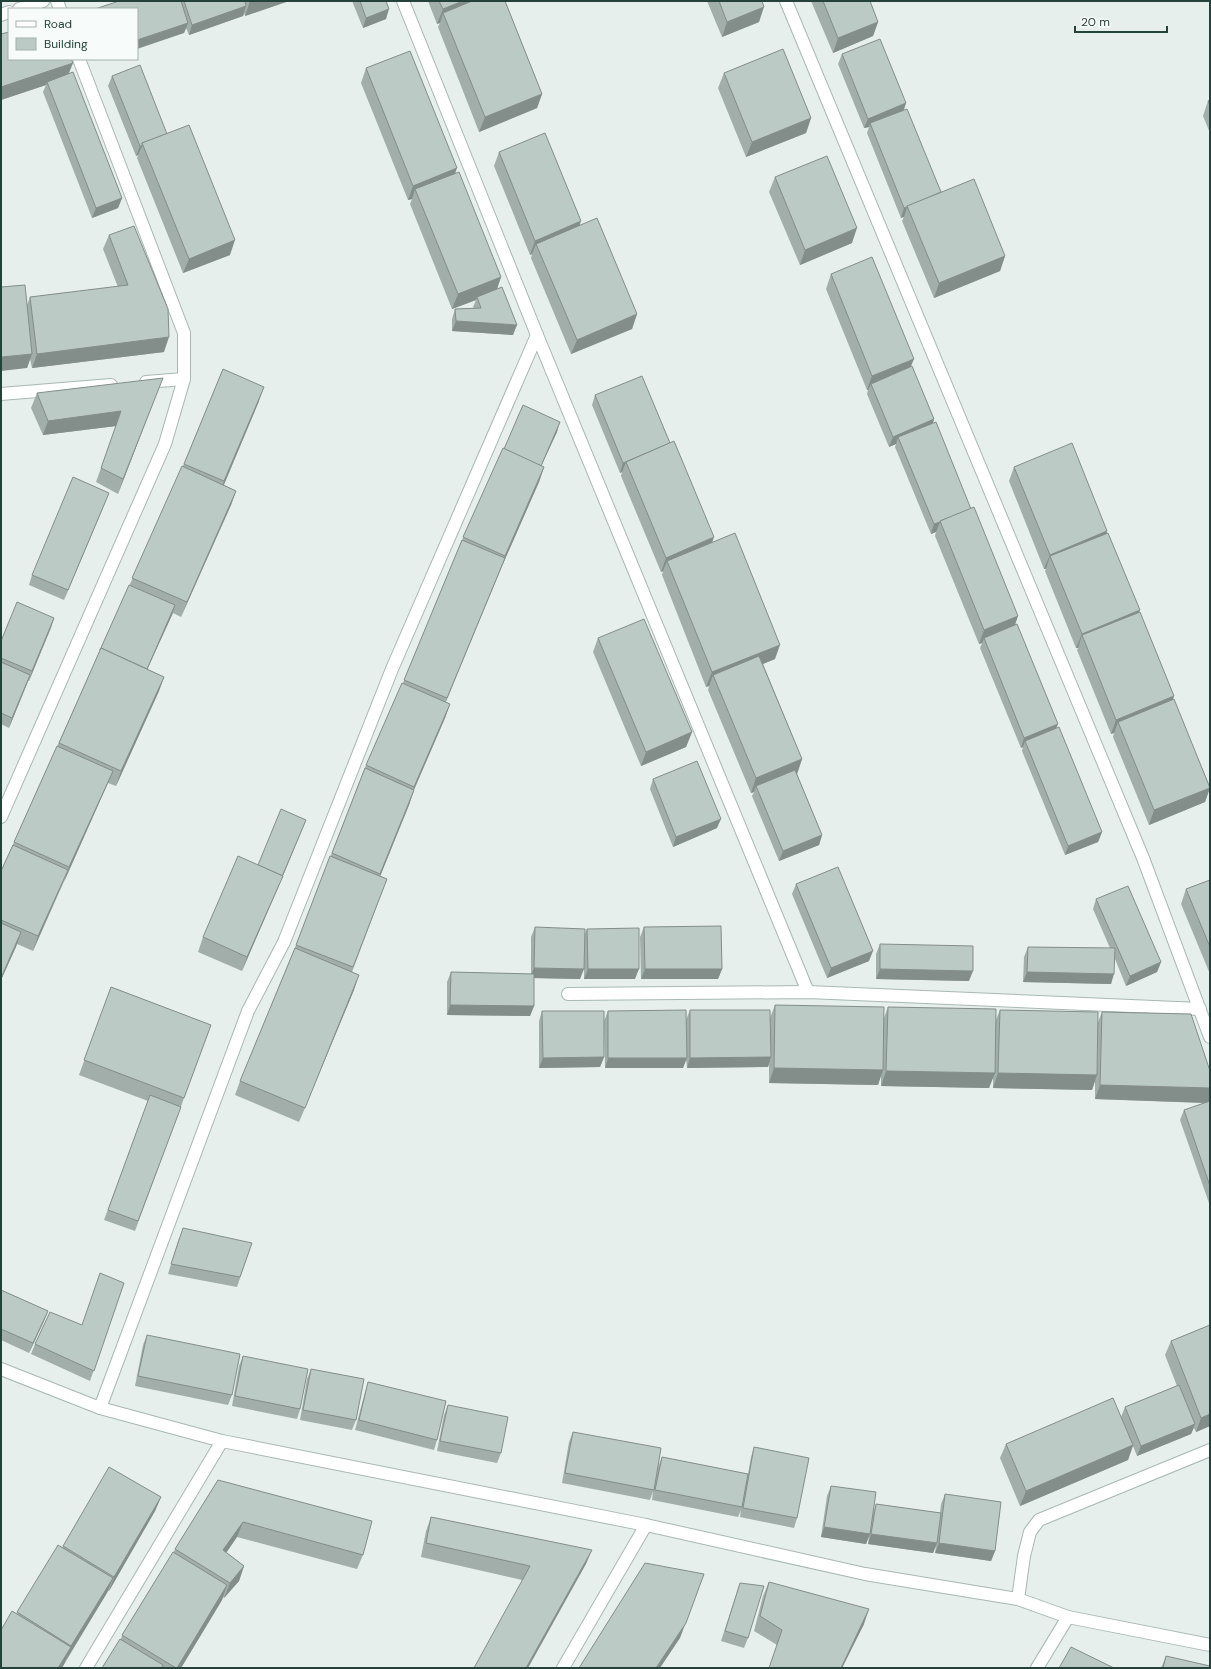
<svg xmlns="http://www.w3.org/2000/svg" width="1211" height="1669" viewBox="0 0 1211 1669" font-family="'DM Sans',sans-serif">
<rect width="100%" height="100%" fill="#e6efeb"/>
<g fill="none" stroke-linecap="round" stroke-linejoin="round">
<g stroke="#a8b8b2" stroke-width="14">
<g id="minor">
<path d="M57,1L60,9"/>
<path d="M403,1L537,335L808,992"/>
<path d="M786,1L1143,858L1210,1037"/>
<path d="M19,9L43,1"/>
<path d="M1,15L9,12"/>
<path d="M146,382L184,379"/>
<path d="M1,394L111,385"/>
<path d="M1,817L165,444L184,379V333L79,59"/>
<path d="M568,994L808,992L1200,1009"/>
<path d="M1,1369L100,1408L222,1441L646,1525L865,1574L1018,1599L1068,1617L1210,1645"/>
<path d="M100,1408L248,1011L284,942L392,669L537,335"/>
<path d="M1018,1599L1024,1556L1030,1532L1039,1520L1210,1450"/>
<path d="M86,1668L222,1441"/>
<path d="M563,1668L646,1525"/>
<path d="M1037,1668L1068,1617"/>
</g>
</g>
<use href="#minor" stroke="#fff" stroke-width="12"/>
</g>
<g fill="#a1aea9">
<path d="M119,1H289L245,16L244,13L243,16L189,35L186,28L184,33Z"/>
<path d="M352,1H386V19L363,28Z"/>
<path d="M428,1H505L542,94L537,108L479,132L438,27L440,23L437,24Z"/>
<path d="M707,1H762L759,22L722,37Z"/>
<path d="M811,1H870L878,22L873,36L833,53Z"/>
<path d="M1,34L69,73L122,198L118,208L92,218L43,92L46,85L1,100Z"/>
<path d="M842,54L906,103L903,110L941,192L1005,256L1000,271L934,298L902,221L904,217L901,218L867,133L869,127L864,128L838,64Z"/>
<path d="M366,68L455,173L501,277L497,289L513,335L452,331V319L455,309L474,308L473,307L476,300L452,309L410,204L412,199L408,200L361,83Z"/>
<path d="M724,73L811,118L806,133L746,157L718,88Z"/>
<path d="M112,76L167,134L230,255L183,273L137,158L138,155L136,156L108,86Z"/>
<path d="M1210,100V133L1203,116L1208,101Z"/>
<path d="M499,152L580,225L637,314L632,329L571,354L531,258L532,254L530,255L494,166Z"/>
<path d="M775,177L852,243L800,265L769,192Z"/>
<path d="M109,235L164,352L32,368L30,359L27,368V305L30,297L118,287L103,249Z"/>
<path d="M831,274L911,367L934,419L933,423L1056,728L1102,832L1098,842L1065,855L1022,751L1023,747L1021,748L980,648L982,643L979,644L935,536L936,532L931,534L895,447L896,444L889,447L867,394L868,390H867L826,289Z"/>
<path d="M223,369L259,401L224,485L236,491L231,505L181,617L173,613L147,669L164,677L159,691L116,786L108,783L33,951L17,944L1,980V871L183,466Z"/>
<path d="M37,393H157L118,494L96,482L116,426L43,435L31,408Z"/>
<path d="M595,395L670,443L712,542L775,659L763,664L802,759L797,774L822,835L819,845L779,861L752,796L754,792L751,793L708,690L709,686L706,687L662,575L663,571L661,572L621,476L622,472L620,473L592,405Z"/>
<path d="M557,432L541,466L544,467L539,482L502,566L446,702L450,704L445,718L414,790L409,805L380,876L387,879L352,972L354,990L299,1122L235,1095L240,1081L296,945L366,765L403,683L462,540L504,449Z"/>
<path d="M1014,467L1107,531V533L1139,612L1174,696L1173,699L1210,787L1205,802L1149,825L1113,737L1114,733L1111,734L1077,650L1078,648H1076L1045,571L1046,569H1044L1009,481Z"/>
<path d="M105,503L64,600L29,585L32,575Z"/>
<path d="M54,618L29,681H28L9,728L1,724V641Z"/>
<path d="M598,638L692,732L686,747L641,766L593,652Z"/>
<path d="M653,779L717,828L673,847L650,789Z"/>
<path d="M306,820L277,890L242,971L198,952L203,937L258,865Z"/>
<path d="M1210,880V974L1181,904L1186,889Z"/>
<path d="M796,884L869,961L827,978L792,894Z"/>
<path d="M1096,899L1161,962L1157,972L1126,986L1115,959L1111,984L1023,982L1024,957L1028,947L1110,948L1093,909Z"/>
<path d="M535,927L584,936L587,929L635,979H584V964L580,979L534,978V1006L530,1016L447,1015V982L451,972L531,974V937Z"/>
<path d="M644,927L722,969L718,979H641L640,937Z"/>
<path d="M880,944L969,981L876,979V954Z"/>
<path d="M111,987L211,1025L135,1231L104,1220L148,1101L79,1075Z"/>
<path d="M775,1005L884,1018L888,1007L995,1022L1000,1010L1098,1022L1102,1012L1210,1071V1206L1180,1120L1184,1110L1204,1103L1095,1099V1081L1092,1090L993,1088V1077L989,1088L881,1086V1075L878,1085L769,1083V1063L768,1067L687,1068L686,1058L683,1068H605L604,1021L608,1011L686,1020L690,1010L770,1018Z"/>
<path d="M542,1011L604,1057L600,1067L539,1068V1021Z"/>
<path d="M179,1238L252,1243L237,1287L168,1274Z"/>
<path d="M124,1283L90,1381L31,1354L35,1344L82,1325Z"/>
<path d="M1,1290L48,1311L44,1321L29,1353L1,1340Z"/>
<path d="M1210,1325V1426L1196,1432L1194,1428L1191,1434L1137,1456L1133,1446L1128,1460L1020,1506L1000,1458L1006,1444L1129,1437L1121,1417L1125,1407L1177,1386L1165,1355L1171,1341Z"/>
<path d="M147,1335L232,1395L228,1405L135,1386L143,1345Z"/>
<path d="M243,1356L300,1409L297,1419L232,1406L239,1366Z"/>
<path d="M311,1369L356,1420L352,1430L300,1420L307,1379Z"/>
<path d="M368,1382L437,1440L434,1450L355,1430L365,1392Z"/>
<path d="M448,1405L501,1453L497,1463L437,1451L444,1415Z"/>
<path d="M573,1432L658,1467L662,1457L748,1474L751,1457L754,1447L797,1518L794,1528L740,1517L741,1510L738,1517L652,1500L653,1491L650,1500L562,1483L569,1442Z"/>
<path d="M218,1480L363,1555L357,1569L237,1537L226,1552L244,1566L239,1581L224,1598L223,1597L222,1600L181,1668H102L121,1639L122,1635Z"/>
<path d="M831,1486L873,1513L876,1504L940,1513L941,1504L945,1494L995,1551L991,1561L935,1553L936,1546L933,1553L868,1544L869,1536L866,1544L821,1537L827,1496Z"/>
<path d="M161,1497L155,1511L109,1591H108L62,1668H1L17,1612L63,1546Z"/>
<path d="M431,1517L586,1564L522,1580L421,1557L426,1531Z"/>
<path d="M769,1582L864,1624L842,1668H769L777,1645L754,1631L763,1596Z"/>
<path d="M740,1583L748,1638L744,1648L721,1641Z"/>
<path d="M1166,1656L1210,1668H1161Z"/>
</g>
<g fill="#838d89">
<path d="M250,1H289L245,16Z"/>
<path d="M463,1H482L443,13L440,23L437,24L443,9Z"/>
<path d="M246,6L243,16L189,35L192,25Z"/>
<path d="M764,7L759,22L722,37L727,22Z"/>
<path d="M389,9L386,19L363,28L366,18Z"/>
<path d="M878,22L873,36L833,53L838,38Z"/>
<path d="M188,23L184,33L137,49V40Z"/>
<path d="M73,63L67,78L47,82L46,85L1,100V87Z"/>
<path d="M542,94L537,108L479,132L485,117Z"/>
<path d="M906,103L903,113L870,123L869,127L864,128L868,119Z"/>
<path d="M811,118L806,133L746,157L752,142Z"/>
<path d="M140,146H142L138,155L136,156Z"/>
<path d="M457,168L452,183L415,189L412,199L408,200L413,186Z"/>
<path d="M122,198L118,208L92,218L96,208Z"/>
<path d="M907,207L904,217L901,218L904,208Z"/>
<path d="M581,221L576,236L536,244L532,254L530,255L535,241Z"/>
<path d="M857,228L852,243L800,265L805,250Z"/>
<path d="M235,240L230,255L183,273L189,259Z"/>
<path d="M1005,256L1000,271L934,298L939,283Z"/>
<path d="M501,277L496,292L477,297L476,300L452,309L458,294Z"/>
<path d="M637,314L632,329L571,354L577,340Z"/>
<path d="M456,321L517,325L513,335L452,331Z"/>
<path d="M169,337L164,352L32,368L37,354Z"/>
<path d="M32,354L27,368L1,371V357Z"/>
<path d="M914,359L908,373L871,384L868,390H867L872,376Z"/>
<path d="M163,378L157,393L118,494L123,479Z"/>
<path d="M264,387L259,401L219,496L224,481Z"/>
<path d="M121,411L116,426L43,435L48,421Z"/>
<path d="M934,419L931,429L898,437L896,444L889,447L893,437Z"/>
<path d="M560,422L557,432L536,477L540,468Z"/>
<path d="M626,462L622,472L620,473L623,463Z"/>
<path d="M544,467L539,482L502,566L441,712L447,698L505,556Z"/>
<path d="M236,491L231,505L181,617L187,602Z"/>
<path d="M109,493L105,503L64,600L68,590Z"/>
<path d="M940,522L936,532L931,534L934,524Z"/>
<path d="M1107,531L1102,546L1050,556L1046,569H1044L1050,555Z"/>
<path d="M714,537L709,552L667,561L663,571L661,572L666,558Z"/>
<path d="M175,605L172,615L142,681L146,671Z"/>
<path d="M1140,610L1134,625L1082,635L1078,648H1076L1082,634Z"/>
<path d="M1018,616L1013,631L984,638L982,643L979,644L984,630Z"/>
<path d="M54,618L51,628L29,681L32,671Z"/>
<path d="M780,645L775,659L716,683L713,675L709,686L706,687L712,672Z"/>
<path d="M30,675L27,684L9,728L12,718Z"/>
<path d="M164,677L159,691L116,786L121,771Z"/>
<path d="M1174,696L1169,711L1118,722L1114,733L1111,734L1116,720Z"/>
<path d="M450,704L445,718L409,801L414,787Z"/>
<path d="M1058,724L1054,734L1025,741L1023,747L1021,748L1024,738Z"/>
<path d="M692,732L686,747L641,766L646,752Z"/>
<path d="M802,759L797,774L758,790L756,786L754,792L751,793L756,778Z"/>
<path d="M113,771L107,785L64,882L69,867Z"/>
<path d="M1210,788L1205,802L1149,825L1154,810Z"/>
<path d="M414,790L409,805L375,889L380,874Z"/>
<path d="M721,819L717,828L673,847L676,837Z"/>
<path d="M306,820L277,890L242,971L247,957Z"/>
<path d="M1102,832L1098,842L1065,855L1068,846Z"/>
<path d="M822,835L819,845L779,861L783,851Z"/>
<path d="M68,870L62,884L33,951L38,936Z"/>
<path d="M21,932L16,947L1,980V978Z"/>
<path d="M873,951L869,961L827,978L831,968Z"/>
<path d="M1161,962L1157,972L1126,986L1130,976Z"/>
<path d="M534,968L584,969L580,979L530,978Z"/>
<path d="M588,969H639L635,979H584Z"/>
<path d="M645,969H722L718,979H641Z"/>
<path d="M880,969L973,971L969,981L876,979Z"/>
<path d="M1027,972L1114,974L1111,984L1023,982Z"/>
<path d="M359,975L354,990L299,1122L305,1108Z"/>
<path d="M450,1005L534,1006L530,1016L447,1015Z"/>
<path d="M604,1057L600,1067L539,1068L543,1058Z"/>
<path d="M771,1057L768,1067L687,1068L690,1058Z"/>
<path d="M608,1058H687L683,1068H605Z"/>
<path d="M774,1068L883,1070L878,1085L769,1083Z"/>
<path d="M886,1071L995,1073L989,1088L881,1086Z"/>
<path d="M998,1073L1097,1075L1092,1090L993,1088Z"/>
<path d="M1100,1085L1210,1088V1103L1095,1099Z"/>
<path d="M48,1311L44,1321L29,1353L33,1343Z"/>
<path d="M1210,1414V1426L1196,1432L1201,1418Z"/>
<path d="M1195,1424L1191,1434L1137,1456L1141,1446Z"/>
<path d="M1133,1445L1128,1460L1020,1506L1026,1491Z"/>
<path d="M161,1497L155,1511L109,1591L114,1577Z"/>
<path d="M243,1522L237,1537L218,1565L223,1550Z"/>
<path d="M824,1527L870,1534L866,1544L821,1537Z"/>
<path d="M871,1534L937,1543L933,1553L868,1544Z"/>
<path d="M939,1543L995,1551L991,1561L935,1553Z"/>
<path d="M592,1550L586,1564L528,1668H526Z"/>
<path d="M244,1566L239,1581L224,1598L230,1583Z"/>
<path d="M704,1574L680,1638L660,1668H656Z"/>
<path d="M113,1578L107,1593L66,1660L71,1646Z"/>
<path d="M227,1585L222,1600L181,1668H177Z"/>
<path d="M869,1609L864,1624L842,1668H841Z"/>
<path d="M71,1647L65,1662L62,1668H58Z"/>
</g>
<g fill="#bbcac4" stroke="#838d89">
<path d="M119,1H181L188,23L137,40V9H95Z"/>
<path d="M184,1H245L246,6L192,25Z"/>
<path d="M360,1H386L389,9L366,18Z"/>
<path d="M439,1H463L443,9Z"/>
<path d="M472,1H505L542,94L485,117L443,13Z"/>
<path d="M719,1H762L764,7L727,22Z"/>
<path d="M823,1H870L878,22L838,38Z"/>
<path d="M9,32V59H71L73,63L1,87V34Z"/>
<path d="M880,39L906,103L868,119L842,54Z"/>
<path d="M783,49L811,118L752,142L724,73Z"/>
<path d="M410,51L457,168L413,186L366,68Z"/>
<path d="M140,65L167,134L142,143V146H140L112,76Z"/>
<path d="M73,72L122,198L96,208L47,82Z"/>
<path d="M1210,100V106L1208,101Z"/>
<path d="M907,109L941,192L904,208L870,123Z"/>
<path d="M189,125L235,240L189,259L142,143Z"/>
<path d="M545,133L581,221L535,241L499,152Z"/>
<path d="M827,156L857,228L805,250L775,177Z"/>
<path d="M459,172L501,277L458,294L415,189Z"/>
<path d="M974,179L1005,256L939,283L907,206Z"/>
<path d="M597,218L637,314L577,340L536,244Z"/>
<path d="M134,226L168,309L169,337L37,354L30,297L128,285L109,235Z"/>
<path d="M872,257L914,359L872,376L831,274Z"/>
<path d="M25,285L32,354L1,357V287Z"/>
<path d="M502,287L517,325L456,321L455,309L481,308L477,297Z"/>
<path d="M912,366L934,419L893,437L871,384Z"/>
<path d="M223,369L264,387L224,481L184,464Z"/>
<path d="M642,376L670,443L623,463L595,395Z"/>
<path d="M163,378L123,479L101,468L121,411L48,421L37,393Z"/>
<path d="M523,405L560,422L541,466L504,449Z"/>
<path d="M936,422L971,509L940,521V522L934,524L898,437Z"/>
<path d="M674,441L714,537L666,558L626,462Z"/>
<path d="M1072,443L1107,531L1050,555L1014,467Z"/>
<path d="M503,448L544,467L505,556L463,537Z"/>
<path d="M182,466L236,491L187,602L132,578Z"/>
<path d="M73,477L109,493L68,590L32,575Z"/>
<path d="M974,507L1018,616L984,630L940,521Z"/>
<path d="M735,533L780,645L712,672L667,561Z"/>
<path d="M1108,533L1140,610L1082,634L1050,556Z"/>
<path d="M462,540L505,558L447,698L404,680Z"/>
<path d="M129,585L175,605L147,669L101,648L100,650Z"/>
<path d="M17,602L54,618L32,671L1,658V641Z"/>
<path d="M1140,612L1174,696L1116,720L1082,635Z"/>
<path d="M644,619L692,732L646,752L598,638Z"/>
<path d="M1017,624L1058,724L1024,738L984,638Z"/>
<path d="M101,648L164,677L121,771L59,743Z"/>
<path d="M759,656L802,759L756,778L713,675Z"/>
<path d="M1,662L30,675L12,718L1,713Z"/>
<path d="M402,683L450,704L414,787L366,765Z"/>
<path d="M1174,699L1210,788L1154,810L1118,722Z"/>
<path d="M1059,727L1102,832L1068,846L1025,741Z"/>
<path d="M57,746L113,771L69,867L14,842Z"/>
<path d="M697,761L721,819L676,837L653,779Z"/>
<path d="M365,768L414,790L380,874L332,853Z"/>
<path d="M795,770L822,835L783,851L756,786Z"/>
<path d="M281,809L306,820L281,879L283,876L258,865Z"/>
<path d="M13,845L68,870L38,936L1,920V871Z"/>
<path d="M238,856L283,876L247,957L203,937Z"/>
<path d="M330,856L387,879L353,967L296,945Z"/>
<path d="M838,867L873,951L831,968L796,884Z"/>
<path d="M1210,880V947L1186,889Z"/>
<path d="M1128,886L1161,962L1130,976L1096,899Z"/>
<path d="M1,923L21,932L1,978Z"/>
<path d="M721,926L722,969H645L644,927Z"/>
<path d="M535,927L585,929L584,969L534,968Z"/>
<path d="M639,928V969H588L587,929Z"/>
<path d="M880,944L973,946V971L880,969Z"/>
<path d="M1028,947L1115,948L1114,974L1027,972Z"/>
<path d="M295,948L359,975L305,1108L240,1081Z"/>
<path d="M451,972L534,974V1006L450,1005Z"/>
<path d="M111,987L211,1025L184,1098L84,1060Z"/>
<path d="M775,1005L884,1007L883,1070L774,1068Z"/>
<path d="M888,1007L996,1009L995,1073L886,1071Z"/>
<path d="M686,1010L687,1058H608V1011Z"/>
<path d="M690,1010H770L771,1057L690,1058Z"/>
<path d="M1000,1010L1098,1012L1097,1075L998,1073Z"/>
<path d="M542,1011H604V1057L543,1058Z"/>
<path d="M1102,1012L1191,1014L1210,1071V1088L1100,1085Z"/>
<path d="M150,1095L181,1107L138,1221L108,1210Z"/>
<path d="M1210,1101V1186L1184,1110Z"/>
<path d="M183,1228L252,1243L240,1277L171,1264Z"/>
<path d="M100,1273L124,1283L94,1371L35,1344L50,1312L82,1325Z"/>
<path d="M1,1290L48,1311L33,1343L1,1329Z"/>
<path d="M1210,1325V1414L1201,1418L1171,1341Z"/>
<path d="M147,1335L240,1354L232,1395L138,1376Z"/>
<path d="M243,1356L308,1369L300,1409L235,1396Z"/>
<path d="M311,1369L364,1379L356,1420L303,1410Z"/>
<path d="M368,1382L446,1401L437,1440L359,1420Z"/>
<path d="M1179,1385L1195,1424L1141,1446L1125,1407Z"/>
<path d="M1113,1398L1133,1445L1026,1491L1006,1444Z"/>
<path d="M448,1405L508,1417L501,1453L440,1441Z"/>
<path d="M573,1432L661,1448L654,1490L565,1473Z"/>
<path d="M754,1447L809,1458L797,1518L743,1508Z"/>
<path d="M662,1457L748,1474L742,1507L655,1490Z"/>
<path d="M109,1467L161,1497L114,1577L63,1546Z"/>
<path d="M218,1480L372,1521L363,1555L243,1522L223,1550L244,1566L230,1583L175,1549Z"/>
<path d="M831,1486L876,1492L870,1534L824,1527Z"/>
<path d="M945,1494L1001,1502L995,1551L939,1543Z"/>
<path d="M876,1504L941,1513L937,1543L871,1534Z"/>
<path d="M431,1517L592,1550L526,1668H474L530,1566L426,1543Z"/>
<path d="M58,1545L113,1578L71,1646L17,1612Z"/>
<path d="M173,1552L227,1585L177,1668H176L122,1635Z"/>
<path d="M645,1563L704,1574L686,1623L656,1668H579Z"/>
<path d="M769,1582L869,1609L841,1668H769L782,1630L760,1616Z"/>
<path d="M740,1583L764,1586L748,1638L725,1631Z"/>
<path d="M12,1611L71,1647L58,1668H1V1630Z"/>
<path d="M120,1639L163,1665L161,1668H102Z"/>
<path d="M1071,1647L1114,1668H1059Z"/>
<path d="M1166,1656L1210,1666V1668H1163Z"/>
</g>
<rect width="1211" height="1669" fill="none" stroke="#24423a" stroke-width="4"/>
<rect x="8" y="8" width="130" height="52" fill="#f7fbf9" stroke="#a3b1ad"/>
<rect x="16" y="21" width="20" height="6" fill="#ffffff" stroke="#a3b1ad"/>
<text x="44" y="28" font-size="12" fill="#24423a">Road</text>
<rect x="16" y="38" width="20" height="12" fill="#bbcac4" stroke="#a3b1ad"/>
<text x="44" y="48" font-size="12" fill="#24423a">Building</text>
<path d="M1075 26v6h92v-6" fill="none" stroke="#24423a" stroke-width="2"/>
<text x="1081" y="26" font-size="12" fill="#24423a" stroke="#f7fbf9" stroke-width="3" paint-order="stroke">20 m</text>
</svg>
